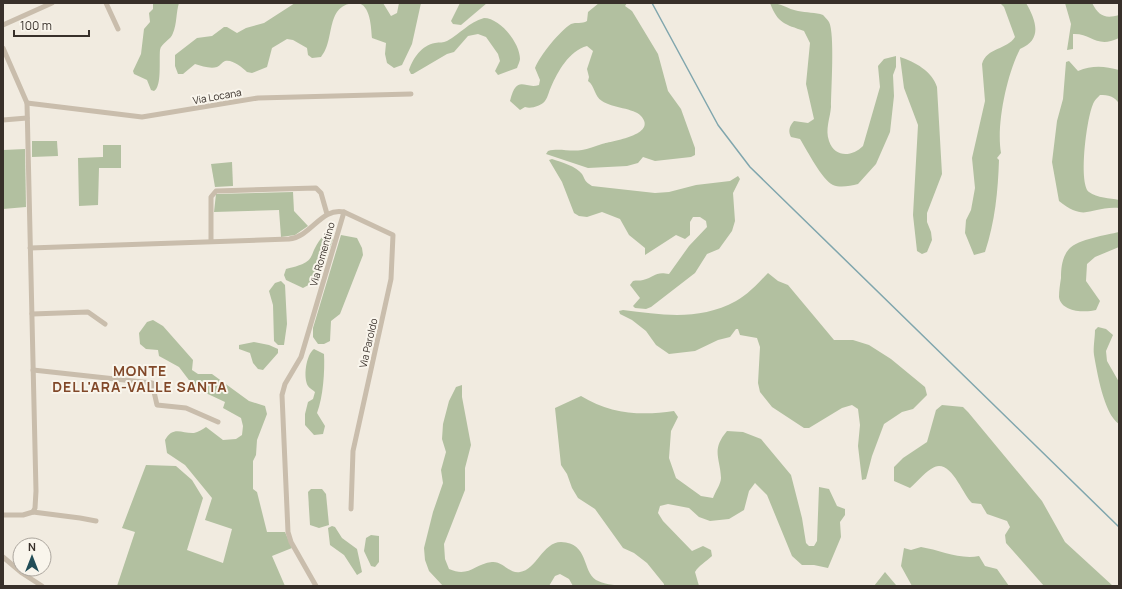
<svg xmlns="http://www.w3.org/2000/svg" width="1122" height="589" viewBox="0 0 1122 589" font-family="Manrope,sans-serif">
<rect width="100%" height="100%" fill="#f1ebe0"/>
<g fill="#b2c0a0">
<path d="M153,3H179C176,12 177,24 173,33C171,40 161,43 160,50C159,60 162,87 154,91L151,90L147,80L134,74L133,71L141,54L144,29L150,22L149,13L153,9Z"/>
<path d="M295,3H383L391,16L397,13L399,3H421L412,44L402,65L394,68L387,63L385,54L386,43L372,38C371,29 371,4 357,3C324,3 336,40 321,57L312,58L308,55L307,48L293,40L287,39L272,48L267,67L252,73L247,72C242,67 232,59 225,61C222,62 220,66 217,67C210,69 202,66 195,64L183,74H178L175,66V55L197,38L212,36L224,27H227L237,33L246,28L264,23Z"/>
<path d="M460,3H487L461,25L453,24L451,21Z"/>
<path d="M599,3H627L625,6L632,11L658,54L668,91L681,109L695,148V155L691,157L655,161L643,157L638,163L627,166L588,168L546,154L548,151C559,148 570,152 582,150C588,149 595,146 602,144C612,141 658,135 641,116C634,108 612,108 602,101C594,96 595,86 588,81L589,77L587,69L593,51L587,46C569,51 558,71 551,87C549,91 548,97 545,101C541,106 531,109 525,107L520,110L510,101C517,73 525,90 539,85L540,80L535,68C540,55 560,31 571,24C576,22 582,24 587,21L588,12Z"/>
<path d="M770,3C782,3 787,9 798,11C806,13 816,12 823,15C824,16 828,20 829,22C835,33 831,92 831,107C830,119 825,129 829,141C835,158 852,157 863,146L880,87L878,66L884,59L896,56V67L893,75L894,96L890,132L876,164L858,184C850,186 840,188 833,185C822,180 807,150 800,139L791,137C788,132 789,126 794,121L808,123L814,119L806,84L810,43L804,31C785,24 778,24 770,3Z"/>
<path d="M1000,3H1026C1036,20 1043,40 1020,49C1007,74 996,125 1001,153L997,158L999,160C998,191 995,222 985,252L974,255L965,233L966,220L971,210L975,188L972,158L985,101L982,64C987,47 1007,50 1015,37L1004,7Z"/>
<path d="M1065,3H1092C1099,16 1105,19 1119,15V38C1096,49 1092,33 1073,34V49L1067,50L1071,24Z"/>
<path d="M484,18C500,18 520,43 520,59C520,61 518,65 517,68L498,75L495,71L500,61L498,54L486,37L478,34L468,36L454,52L447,54L413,74H411L409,70C413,58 422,45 435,43C440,42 443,43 447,41C461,33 468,23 484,18Z"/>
<path d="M900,57C915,62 932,71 937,87L942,174L927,213V222L931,232L932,240L927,252L922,254L917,251L913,215L918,125L904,88Z"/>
<path d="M1069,61L1078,71C1092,65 1105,66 1119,70V104C1115,96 1108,95 1100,95C1098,97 1095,100 1094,102C1087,114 1078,183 1089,192C1097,198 1110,198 1119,200V208C1090,206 1086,223 1059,201L1052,162L1057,121L1063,99L1066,62Z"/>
<path d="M32,141H57L58,156L32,157Z"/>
<path d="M103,145H121V168H99L98,205L79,206L78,158L103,157Z"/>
<path d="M25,149L26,207L3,209V150Z"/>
<path d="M552,159C561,162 576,166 582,174C586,181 584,181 592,186L655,193L669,192L696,185L730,181L738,176L740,179L733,193L735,221L732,231L719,249L707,254L695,273L651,307L646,309L635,308L633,306L640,298L630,285L633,281C636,280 640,281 643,280C655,277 655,271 669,274L689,246L707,227L706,221L700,217H693L690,222V235L685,239L676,235L645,255V248L629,235L620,219L602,212L587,217L579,216L574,213L562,182L549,160Z"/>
<path d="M232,162L233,186L215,187L211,164Z"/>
<path d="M293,192L294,211L308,226L295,235L281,237L279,210L214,212L216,194Z"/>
<path d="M1119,232V247L1095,257L1087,264L1086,281L1100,301L1096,310C1085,313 1061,312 1059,297C1059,291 1060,284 1061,278C1061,268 1062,257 1069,249C1078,239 1107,235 1119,232Z"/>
<path d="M324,235H328L333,239C327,256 321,280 303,288L286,280L284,275L286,269C321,261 305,256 324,235Z"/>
<path d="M341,235L357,238L362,248L363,255L340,314L331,321L330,341L324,344H318L313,337V328Z"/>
<path d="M768,273L778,281L788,285L834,340H853L869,345L891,359L925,387L927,395L913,409L902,412L884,424L872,456L866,479L862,480L858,446L860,425L858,409L852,405L842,408L809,428H804L772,407L760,392L758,383L760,347L757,338L740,335L738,329H736L730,337L718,340L695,351L669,354L656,345L646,331L632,320L620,314L619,311L623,310C663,315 699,321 736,301C749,294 759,282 768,273Z"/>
<path d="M281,281L285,285L287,324L284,345H278L274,341L273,305L269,291L275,283Z"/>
<path d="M153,320L163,326L193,360L192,370L198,374H212L249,401L265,406L267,414L257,440L256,455L253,461V489L257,492L267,532H285L292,548L272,556L285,586H117L135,532L122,528L146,465L176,466L192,480L203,498L187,550L223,563L232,529L205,520L212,498L185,465L167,453L165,440C173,425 183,434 194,433C198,432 203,429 206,427L223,440L236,439L242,435L243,426L241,418L223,408L225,402L195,388L179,367L159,356L158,350L146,349L140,344L139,333L147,322Z"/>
<path d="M1098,327L1106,329L1113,335L1106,351L1107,361L1119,382V424C1104,414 1097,372 1094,355C1093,347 1095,338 1095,330Z"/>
<path d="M254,342L269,345L278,349V353L263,370L258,369L253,363L250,353L239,349V345Z"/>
<path d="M314,349L324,354C325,371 323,398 317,413L325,426L323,434L314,435L305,425V414L308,402L313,399L315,392C313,390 309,388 308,386C303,377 306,355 314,349Z"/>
<path d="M462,385V397L471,445L465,468V490L444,544L445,559L449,569C469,578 474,564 492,562C503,561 509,574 520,572C536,570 543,542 561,542C589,543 582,571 596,580C603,584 614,585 623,586H573L569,579L560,574L555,576L549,586H443L429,571L425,560L424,548L433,512L443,483L441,470L446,452L442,439L443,424L449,401L456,387Z"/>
<path d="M581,396C610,414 641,416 674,411L678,417L671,431L669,458L676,478L701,496L713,498C715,492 721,484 721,478C720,457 711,450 727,431L743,432L761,439L791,475L802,518L806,543L809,546H814L817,541L819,487L829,489L837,506L845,509V515L840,522L841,537L828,568L814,565H802L792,556L767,495L755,483L749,491L744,510L729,519L710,521L699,517L689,508L668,504L660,506L658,513L663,521L692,551L703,546L711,550L712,556C706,562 699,565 695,572L699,586H664V584L647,563L634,553L623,548L595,509L578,498L572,488L567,474L561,465L555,408Z"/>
<path d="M942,405L963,407L968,412L1042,501L1065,542L1113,586H1044L1006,543L1005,535L1010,527L1007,521L987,514L981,504L972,503C962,494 950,455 931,469C923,474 917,482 910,488L894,481V467L903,458L927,442L936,410Z"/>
<path d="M311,489H322L326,494L329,525L319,528L310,525L308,492Z"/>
<path d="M332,526L335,527L342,538L357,549L362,572L357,575L344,555L330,545L328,528Z"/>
<path d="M371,535L379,536V562L375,567L371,566L364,551L366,538Z"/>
<path d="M921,547C940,550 960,560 979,556L985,566L997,569L1009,586H912L901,566L904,548L911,550Z"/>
<path d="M885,572L896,585L897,586H874Z"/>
</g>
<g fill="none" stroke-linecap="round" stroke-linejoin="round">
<path stroke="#80a6ad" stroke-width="1.5" d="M652,3L718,125L750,167L1119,527"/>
<g stroke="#c9bdac" stroke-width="5">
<path d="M106,3L118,29"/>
<path d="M3,25L52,3"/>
<path d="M3,48L27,103L36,491L35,508L33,512"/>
<path d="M27,103L142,117L258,98L411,94"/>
<path d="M3,120L27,118"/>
<path d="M344,212L393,235L391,279L353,451L351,509"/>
<path d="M211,241V197L216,191L316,188L321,193L327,214"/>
<path d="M30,248L289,239C311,237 321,207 344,212L301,357L285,384L282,395L288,532L291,542L316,586"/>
<path d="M32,314L88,312L105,324"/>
<path d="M33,370L152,383L157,405L186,408L218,422"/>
<path d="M3,515H23L33,512L80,518L96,521"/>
<path d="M3,557L22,573L42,586"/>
</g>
</g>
<g text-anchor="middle" stroke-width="4" stroke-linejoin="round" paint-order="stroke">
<g font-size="10" fill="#38302a" stroke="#f9f5ec">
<text transform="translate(217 96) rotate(-10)" y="4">Via Locana</text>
<text transform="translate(322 254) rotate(-74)" y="4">Via Romentino</text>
<text transform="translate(368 343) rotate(-77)" y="4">Via Paroldo</text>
</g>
<g font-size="14" font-weight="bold" letter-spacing="1" fill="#814829" stroke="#f9f5ec">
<text x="140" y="376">MONTE<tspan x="140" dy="16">DELL'ARA-VALLE SANTA</tspan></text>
</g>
</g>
<rect width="1122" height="589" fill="none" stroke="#38302a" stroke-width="8"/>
<g transform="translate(32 557)"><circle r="19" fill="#f9f5ec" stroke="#aca69e"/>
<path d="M0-3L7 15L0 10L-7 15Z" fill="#224d57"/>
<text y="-6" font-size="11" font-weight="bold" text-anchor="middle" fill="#38302a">N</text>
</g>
<path d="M14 30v6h75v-6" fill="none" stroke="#38302a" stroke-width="2"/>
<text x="20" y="30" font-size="12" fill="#38302a" stroke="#f9f5ec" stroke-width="3" paint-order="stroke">100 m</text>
</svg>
